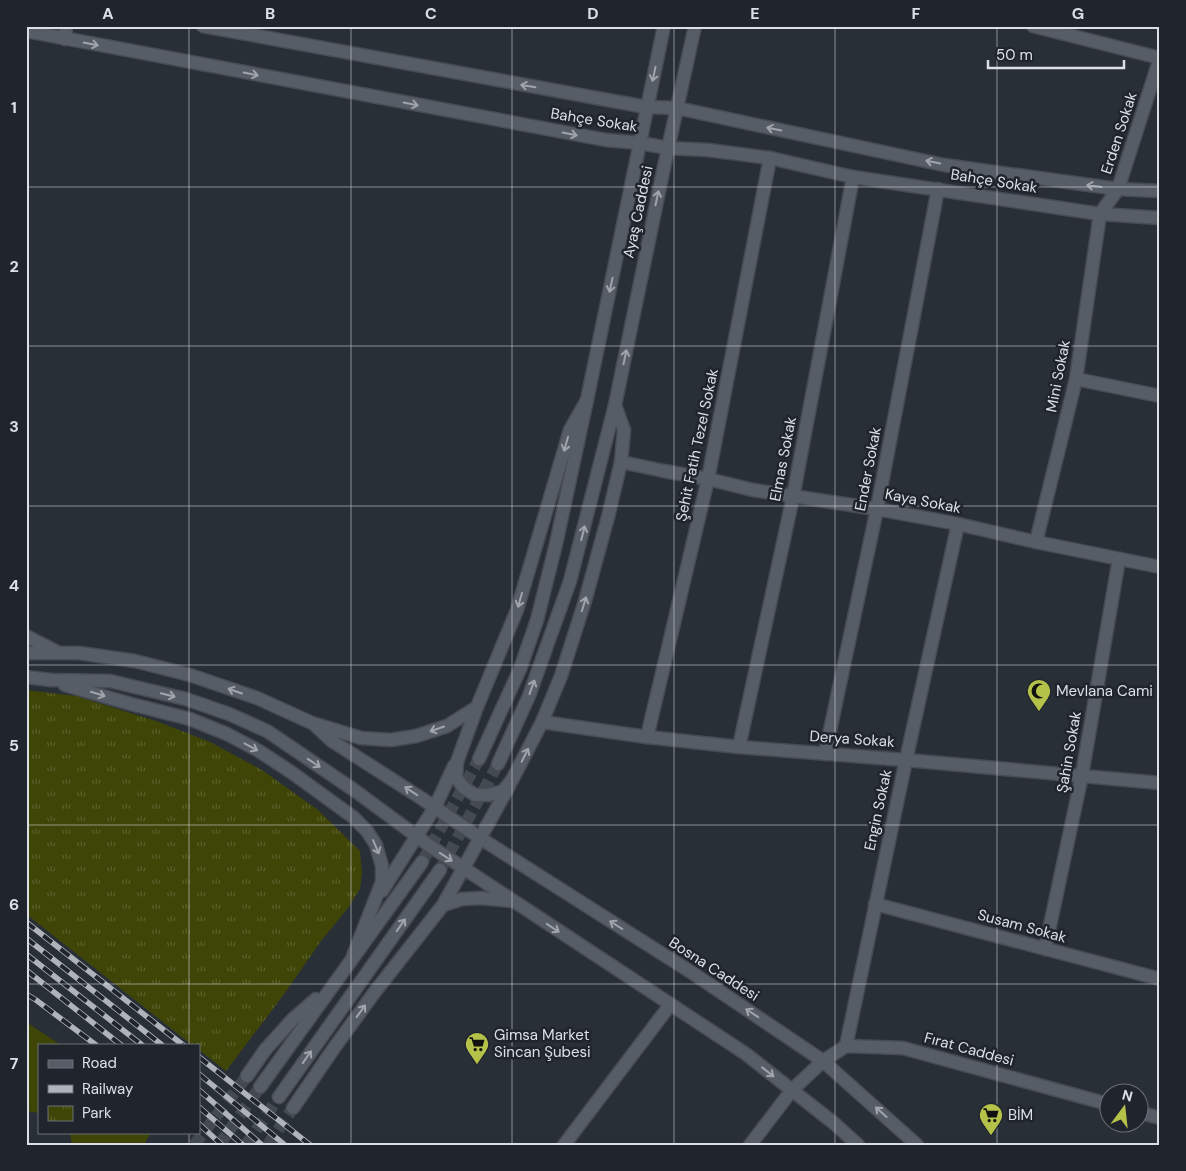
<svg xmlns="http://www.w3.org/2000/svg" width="1186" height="1171" viewBox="0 0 1186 1171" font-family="'DM Sans',sans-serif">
<defs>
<pattern id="park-tufts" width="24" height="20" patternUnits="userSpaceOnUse" patternTransform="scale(1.25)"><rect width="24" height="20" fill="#3f4506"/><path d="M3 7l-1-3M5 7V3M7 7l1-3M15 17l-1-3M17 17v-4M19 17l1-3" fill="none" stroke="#5a602a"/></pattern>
</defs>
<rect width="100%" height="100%" fill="#292f37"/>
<g fill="#3f4506">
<path d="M26,1022L61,1045H39V1113L26,1111Z"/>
<path d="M70,1132H151L144,1145H72Z"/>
</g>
<path fill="url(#park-tufts)" d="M26,690L76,696L156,721L210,742L262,770L318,810L360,851L362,873L360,889L348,908L321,941L282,997L226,1071L199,1050V1045H192L26,914Z"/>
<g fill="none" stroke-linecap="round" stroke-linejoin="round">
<g stroke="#444a51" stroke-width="12" stroke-dasharray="12 6" stroke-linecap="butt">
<path d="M422,862L479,759"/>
<path d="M440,870L498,764"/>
<path d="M194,1145L247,1076"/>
<path d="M219,1145L260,1087"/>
<path d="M246,1145L279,1097"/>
<path d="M268,1145L293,1108"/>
</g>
<g stroke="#474b52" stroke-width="15">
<g id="street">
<path d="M1033,26L1160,58"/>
<path d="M65,39L66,26"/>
<path d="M1076,379L1160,396"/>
<path d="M621,462L664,471L708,479L753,490L877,509L958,524L1036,542L1160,567"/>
<path d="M1036,542L1076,379L1100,214L1118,189L1160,58"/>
<path d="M542,722L647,737L739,747L906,760L1160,783"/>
<path d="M647,737L708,479L770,158"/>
<path d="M739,747L793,497L853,177"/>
<path d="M825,754L877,509L938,189"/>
<path d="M875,904L1160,979"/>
<path d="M1045,949L1082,775L1119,559"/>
<path d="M846,1046L906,760L958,524"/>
<path d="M564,1145L670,1005"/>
<path d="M750,1145L792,1090L823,1061"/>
</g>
</g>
<g stroke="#474b52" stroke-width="15">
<g id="secondary">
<path d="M203,26L646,107L677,108L944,165L1118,189L1160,191"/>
<path d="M26,31L606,140L640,143L668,148L708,150L770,158L853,177L1100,214L1160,218"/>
<path d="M26,636L57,652"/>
<path d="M26,653H79L135,661L190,675L257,698L312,723L361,738L391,740L416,736L447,726L477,707L517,610L570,430L587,400"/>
<path d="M26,677L51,680L110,681L186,699L229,714L267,731L354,790L430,846L746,1054L835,1124L858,1145"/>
<path d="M65,685L131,704L190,719L227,734L259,751L291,772L353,817L367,831L376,845L382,866V882L353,956"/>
<path d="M477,707L457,762L456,777L463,787L475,795H489L503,791L512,780L542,722L561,676L585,601L608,517L621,462L624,430L615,405"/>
<path d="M316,726L332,741L421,798L480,838L694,974L823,1061L917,1145"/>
<path d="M479,759L520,669L537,620L556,544L587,400L664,26"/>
<path d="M498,764L529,696L570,581L615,405L664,167L695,26"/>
<path d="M382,891L435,807L454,766"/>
<path d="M443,905L462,899L481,898L512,901"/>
<path d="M823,1061L846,1046L903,1048L1108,1104"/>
<path d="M247,1076L265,1050L292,1020L316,999"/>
<path d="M260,1087L422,862"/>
<path d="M279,1097L440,870"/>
<path d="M293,1108L334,1048L374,993L443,905L509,786"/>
<path d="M1138,1112L1160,1118"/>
</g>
</g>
<use href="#street" stroke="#575d66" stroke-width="12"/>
<use href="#secondary" stroke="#575d66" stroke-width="12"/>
<g stroke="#afb4ba" stroke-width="5.5">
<g id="rail">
<path d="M26,922L183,1045"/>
<path d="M26,938L162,1045"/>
<path d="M26,954L142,1045"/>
<path d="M26,970L121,1045"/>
<path d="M26,994L36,1000L96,1045"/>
<path d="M199,1057L310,1145"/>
<path d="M199,1074L285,1145"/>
<path d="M199,1090L262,1145"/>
<path d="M199,1107L243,1145"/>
<path d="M199,1124L222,1145"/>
</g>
</g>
<use href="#rail" stroke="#20252d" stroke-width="4" stroke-dasharray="11" stroke-linecap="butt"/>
</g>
<defs><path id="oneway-shaft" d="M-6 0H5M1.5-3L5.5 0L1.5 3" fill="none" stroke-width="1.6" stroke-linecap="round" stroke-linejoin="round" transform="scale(1.25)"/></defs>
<g stroke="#a0a5ac">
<use href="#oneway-shaft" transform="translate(91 44) rotate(11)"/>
<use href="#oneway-shaft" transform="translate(251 74) rotate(11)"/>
<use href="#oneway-shaft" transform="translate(654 74) rotate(102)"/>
<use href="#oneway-shaft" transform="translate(528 86) rotate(-170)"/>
<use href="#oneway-shaft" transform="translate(411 104) rotate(11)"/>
<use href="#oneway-shaft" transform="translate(774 129) rotate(-168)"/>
<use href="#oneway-shaft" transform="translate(570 134) rotate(11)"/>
<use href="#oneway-shaft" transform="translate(933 162) rotate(-168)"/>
<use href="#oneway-shaft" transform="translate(1094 186) rotate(-173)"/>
<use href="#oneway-shaft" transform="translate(657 198) rotate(-78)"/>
<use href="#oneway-shaft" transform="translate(611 285) rotate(102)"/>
<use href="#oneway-shaft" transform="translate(625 357) rotate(-78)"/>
<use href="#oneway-shaft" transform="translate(566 444) rotate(106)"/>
<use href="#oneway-shaft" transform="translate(583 533) rotate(-76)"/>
<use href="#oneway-shaft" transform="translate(520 600) rotate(106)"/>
<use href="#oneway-shaft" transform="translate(584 604) rotate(-73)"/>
<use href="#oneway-shaft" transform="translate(532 687) rotate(-70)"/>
<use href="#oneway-shaft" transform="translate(235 691) rotate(-161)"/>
<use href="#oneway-shaft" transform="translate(98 694) rotate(17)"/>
<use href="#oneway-shaft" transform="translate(168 695) rotate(13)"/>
<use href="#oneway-shaft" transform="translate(437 729) rotate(161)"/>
<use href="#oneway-shaft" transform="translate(251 747) rotate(28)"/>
<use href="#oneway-shaft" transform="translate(525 755) rotate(-63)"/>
<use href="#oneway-shaft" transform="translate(314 763) rotate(34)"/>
<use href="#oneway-shaft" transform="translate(411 791) rotate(-147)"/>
<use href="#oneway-shaft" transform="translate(376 847) rotate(67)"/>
<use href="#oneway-shaft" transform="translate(446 857) rotate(33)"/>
<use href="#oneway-shaft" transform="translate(401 925) rotate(-55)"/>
<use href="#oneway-shaft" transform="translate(616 925) rotate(-148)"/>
<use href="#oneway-shaft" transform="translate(553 928) rotate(34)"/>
<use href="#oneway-shaft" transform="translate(361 1011) rotate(-54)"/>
<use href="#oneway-shaft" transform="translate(752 1013) rotate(-146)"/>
<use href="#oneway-shaft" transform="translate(307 1057) rotate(-55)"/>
<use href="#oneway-shaft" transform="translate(768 1072) rotate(38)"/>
<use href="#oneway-shaft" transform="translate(881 1112) rotate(-138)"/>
</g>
<path fill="none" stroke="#dce0e5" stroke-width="1" stroke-opacity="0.55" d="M189,26V1045M351,26V1145M512,26V1145M674,26V1145M835,26V1145M997,26V1145M26,187H1160M26,346H1160M26,506H1160M26,665H1160M26,825H1160M26,984H1160M189,1132V1145"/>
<defs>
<g id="mosque-pin" transform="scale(1.25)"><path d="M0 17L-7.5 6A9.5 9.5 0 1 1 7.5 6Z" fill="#b5c249" stroke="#20252d"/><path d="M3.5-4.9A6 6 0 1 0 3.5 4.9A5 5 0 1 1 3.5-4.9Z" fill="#111"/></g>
<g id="supermarket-pin" transform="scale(1.25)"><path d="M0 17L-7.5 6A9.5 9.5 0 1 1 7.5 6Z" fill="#b5c249" stroke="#20252d"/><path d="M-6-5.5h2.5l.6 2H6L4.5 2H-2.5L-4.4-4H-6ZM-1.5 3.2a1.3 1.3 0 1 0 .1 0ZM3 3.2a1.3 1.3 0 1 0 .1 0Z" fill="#111"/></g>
</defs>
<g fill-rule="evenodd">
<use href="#mosque-pin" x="1039" y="691"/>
<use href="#supermarket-pin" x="477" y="1044"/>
<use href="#supermarket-pin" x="991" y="1115"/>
</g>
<g text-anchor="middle" stroke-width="5" stroke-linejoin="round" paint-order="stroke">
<g font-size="15" fill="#dce0e5" stroke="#20252d">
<text transform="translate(594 120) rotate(9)" y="5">Bahçe Sokak</text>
<text transform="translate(1119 133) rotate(-72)" y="5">Erden Sokak</text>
<text transform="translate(994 181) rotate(9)" y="5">Bahçe Sokak</text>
<text transform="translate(638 212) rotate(-78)" y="5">Ayaş Caddesi</text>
<text transform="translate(1058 376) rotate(-79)" y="5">Mini Sokak</text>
<text transform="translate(697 445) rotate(-78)" y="5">Şehit Fatih Tezel Sokak</text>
<text transform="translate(783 459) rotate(-79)" y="5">Elmas Sokak</text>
<text transform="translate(868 469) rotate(-79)" y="5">Ender Sokak</text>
<text transform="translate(923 501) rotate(11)" y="5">Kaya Sokak</text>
<text transform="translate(852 739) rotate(4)" y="5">Derya Sokak</text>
<text transform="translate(1069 752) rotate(-80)" y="5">Şahin Sokak</text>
<text transform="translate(878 810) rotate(-78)" y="5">Engin Sokak</text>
<text transform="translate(1022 926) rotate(15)" y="5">Susam Sokak</text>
<text transform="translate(714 969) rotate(33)" y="5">Bosna Caddesi</text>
<text transform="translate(969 1049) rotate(15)" y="5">Fırat Caddesi</text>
</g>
<g font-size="15" fill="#dce0e5" stroke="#20252d" text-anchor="start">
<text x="1056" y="696">Mevlana Cami</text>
<text x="494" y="1040">Gimsa Market<tspan x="494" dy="17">Sincan Şubesi</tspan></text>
<text x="1008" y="1120">BİM</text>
</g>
</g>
<rect width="1186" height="1171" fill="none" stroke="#20252d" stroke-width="55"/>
<rect x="38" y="1044" width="162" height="90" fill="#20252d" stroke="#6b7077"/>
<rect x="48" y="1060" width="25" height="8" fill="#575d66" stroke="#6b7077"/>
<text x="82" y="1068" font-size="15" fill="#dce0e5">Road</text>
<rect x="48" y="1085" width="25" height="8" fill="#afb4ba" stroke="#6b7077"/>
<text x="82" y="1094" font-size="15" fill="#dce0e5">Railway</text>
<rect x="48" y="1106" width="25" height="15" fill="url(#park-tufts)" stroke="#6b7077"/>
<text x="82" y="1118" font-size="15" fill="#dce0e5">Park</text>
<g transform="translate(1124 1108) rotate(15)"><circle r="24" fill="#20252d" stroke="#6b7077"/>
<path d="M0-4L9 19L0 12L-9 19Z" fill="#b5c249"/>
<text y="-8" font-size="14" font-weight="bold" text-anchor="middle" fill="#dce0e5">N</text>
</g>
<path d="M988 60v8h136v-8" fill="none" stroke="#dce0e5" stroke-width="2.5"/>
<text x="996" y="60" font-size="15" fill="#dce0e5" stroke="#20252d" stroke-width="4" paint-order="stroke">50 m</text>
<rect x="28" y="28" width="1130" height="1116" fill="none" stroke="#dce0e5" stroke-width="2"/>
<g font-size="16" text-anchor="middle" font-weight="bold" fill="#dce0e5">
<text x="108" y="19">A</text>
<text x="270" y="19">B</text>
<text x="431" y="19">C</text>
<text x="593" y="19">D</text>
<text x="755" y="19">E</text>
<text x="916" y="19">F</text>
<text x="1078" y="19">G</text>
<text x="14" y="113">1</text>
<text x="14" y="272">2</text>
<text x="14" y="432">3</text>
<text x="14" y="591">4</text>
<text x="14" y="751">5</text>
<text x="14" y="910">6</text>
<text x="14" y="1069">7</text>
</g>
</svg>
